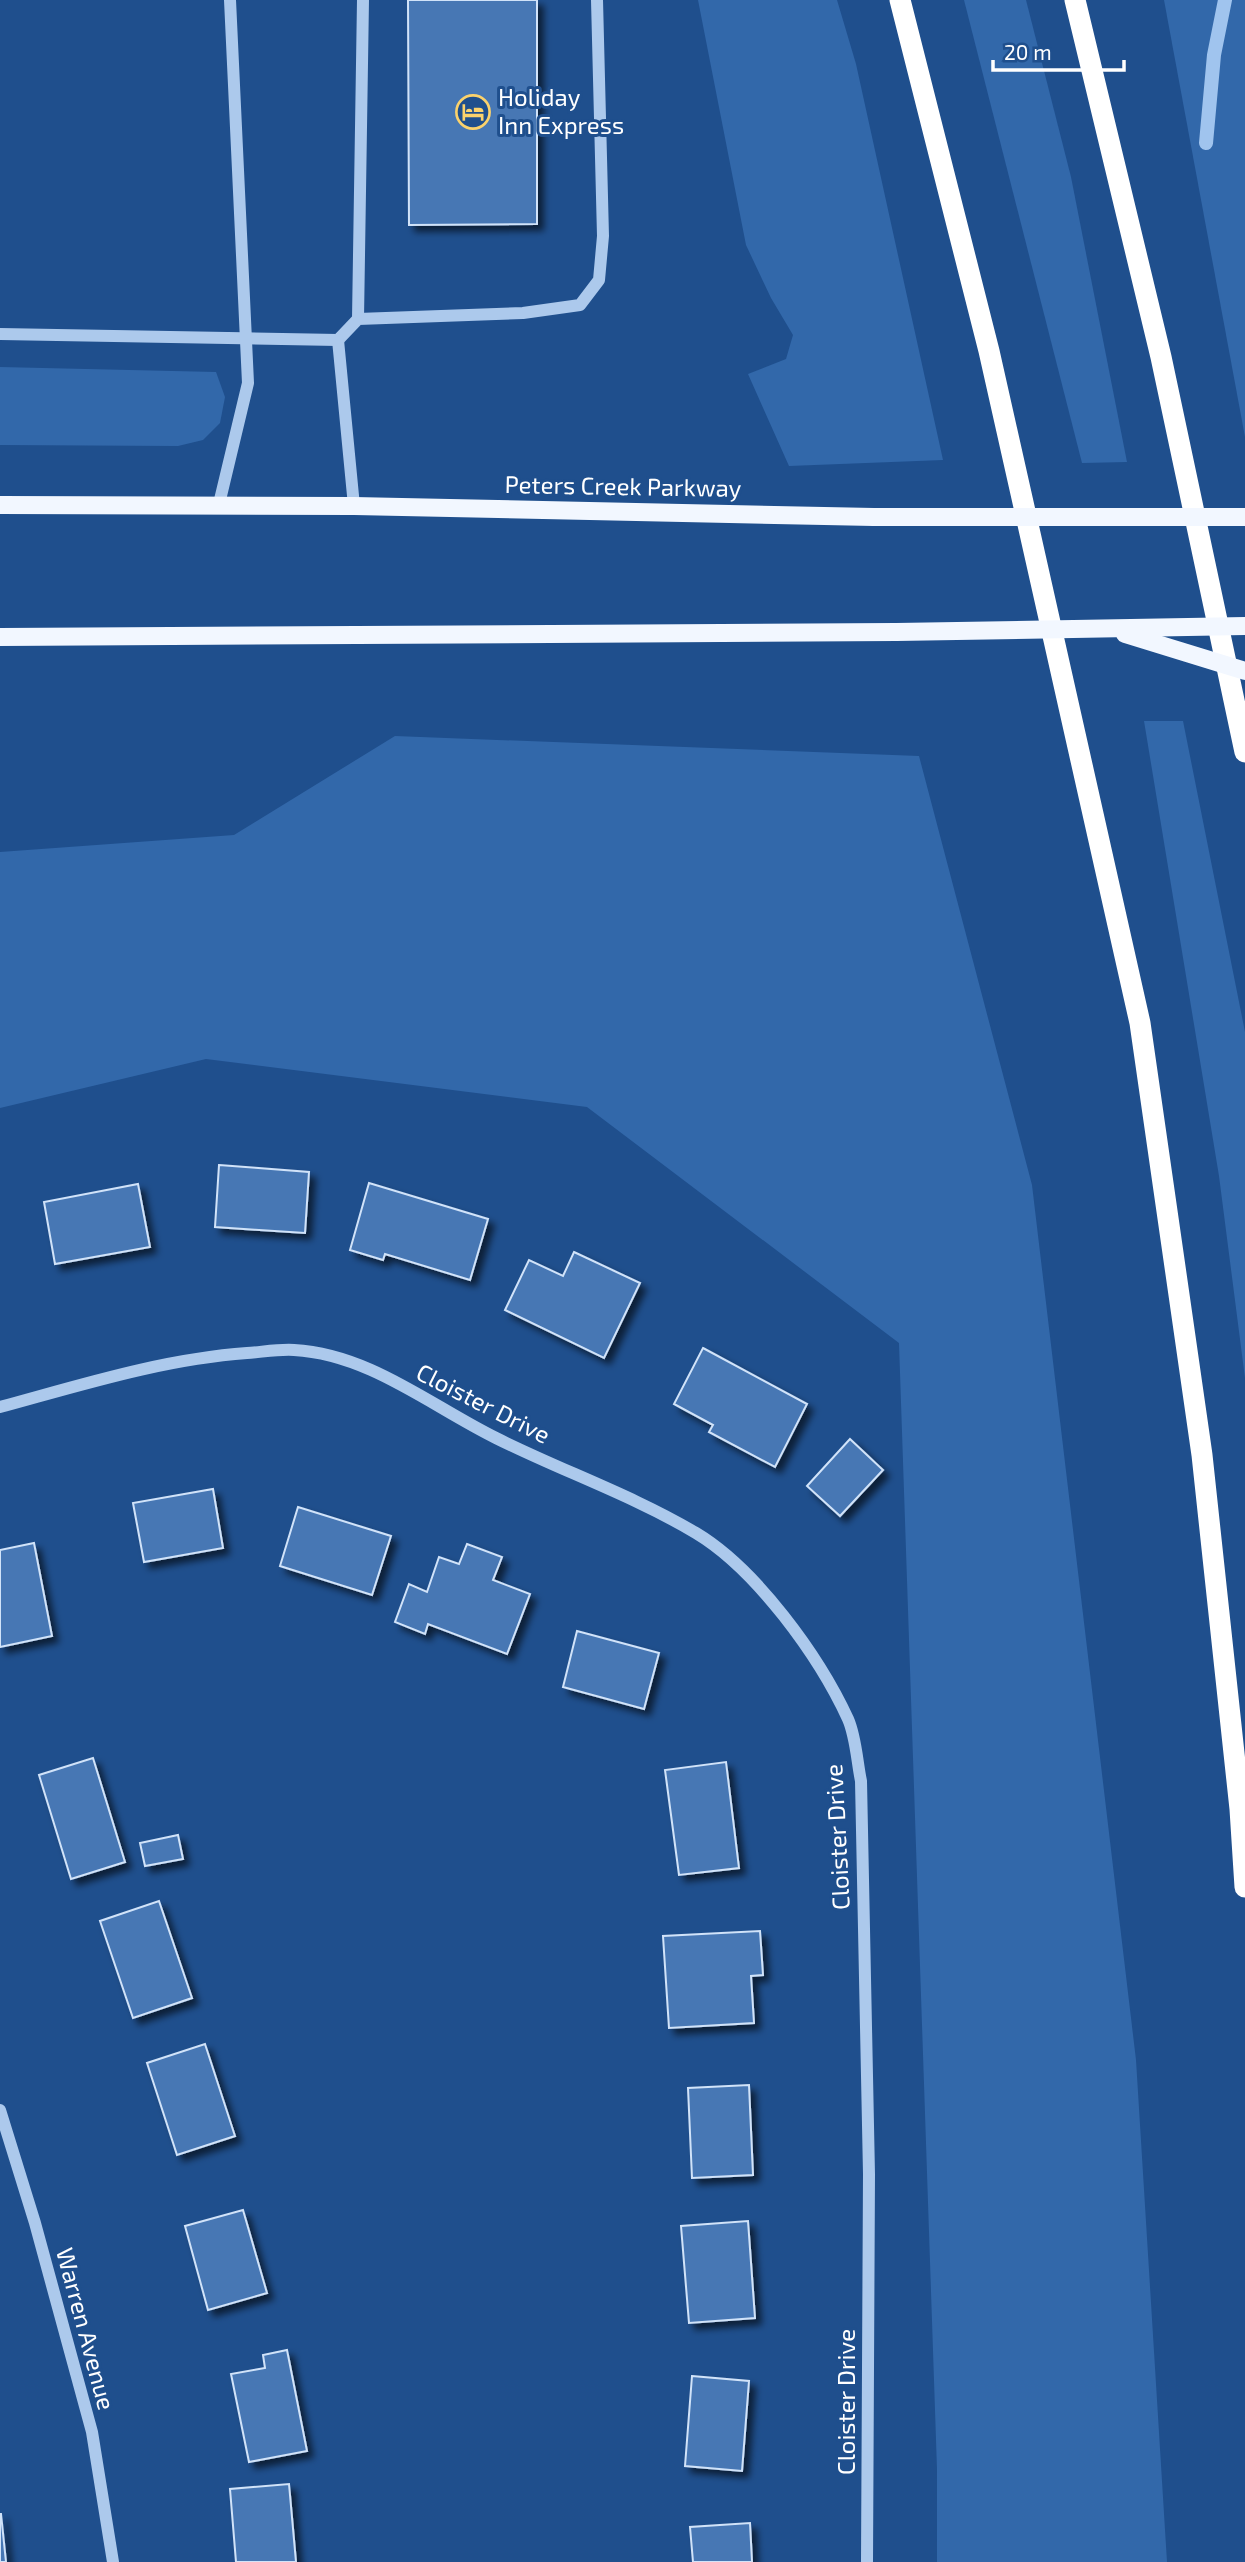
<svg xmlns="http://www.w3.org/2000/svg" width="1245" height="2562" viewBox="0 0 1245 2562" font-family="'Exo 2',sans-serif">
<defs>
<filter id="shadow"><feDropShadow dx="6" dy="6" stdDeviation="3.5" flood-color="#0009"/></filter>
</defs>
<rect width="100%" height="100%" fill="#1f4f8d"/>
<g fill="#3268aa">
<path d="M698,0H837L856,64L943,460L789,466L748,374L786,359L793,335L771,298L746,245Z"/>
<path d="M964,0H1026L1071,177L1127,462L1082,463Z"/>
<path d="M1164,0H1245V437Z"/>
<path d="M0,367L216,372L225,397L220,423L203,440L178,446L0,445Z"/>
<path d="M1144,721H1183L1245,1032V1378L1219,1176Z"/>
<path d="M395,736L919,756L1032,1185L1136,2060L1167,2562H937V2469L899,1343L587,1107L206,1059L0,1108V852L234,835Z"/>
</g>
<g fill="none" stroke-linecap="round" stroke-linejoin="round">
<path stroke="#a0c4ee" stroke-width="14" d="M1206,143L1214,55L1225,0"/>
</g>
<g fill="#4777b4" stroke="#d1e3f9" stroke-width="2" filter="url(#shadow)">
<path d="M408,0H537V224L409,225Z"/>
<path d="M219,1165L309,1172L305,1233L215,1227Z"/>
<path d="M369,1183L488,1219L470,1280L385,1254L383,1260L350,1250Z"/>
<path d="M138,1184L150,1247L55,1264L44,1202Z"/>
<path d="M574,1252L640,1283L604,1358L505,1310L529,1260L563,1276Z"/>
<path d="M703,1348L807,1404L775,1467L709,1432L713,1425L674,1404Z"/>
<path d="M850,1439L883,1470L840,1516L807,1486Z"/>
<path d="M213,1489L223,1548L144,1562L133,1503Z"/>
<path d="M298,1507L391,1536L372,1595L280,1566Z"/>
<path d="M34,1543L52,1636L0,1647V1550Z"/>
<path d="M467,1544L502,1557L493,1580L530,1594L507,1654L428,1624L425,1634L395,1622L409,1584L427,1592L439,1557L459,1564Z"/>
<path d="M577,1631L659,1653L644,1709L563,1687Z"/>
<path d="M93,1758L125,1862L71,1879L39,1775Z"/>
<path d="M726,1762L739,1868L679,1875L665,1770Z"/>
<path d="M178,1835L183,1859L145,1866L140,1843Z"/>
<path d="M159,1901L192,1998L133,2018L100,1921Z"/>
<path d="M760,1931L763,1975L751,1976L754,2023L669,2028L663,1936Z"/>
<path d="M205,2044L235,2136L177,2155L147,2063Z"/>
<path d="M749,2085L753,2175L692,2178L688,2088Z"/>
<path d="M243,2210L267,2293L208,2310L185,2226Z"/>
<path d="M748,2221L755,2318L689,2323L681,2226Z"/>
<path d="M287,2350L307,2451L249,2462L231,2374L265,2368L263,2355Z"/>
<path d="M692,2376L749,2381L742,2471L685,2466Z"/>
<path d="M289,2484L296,2562H236L230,2489Z"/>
<path d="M0,2514H1L6,2562H0Z"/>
<path d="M750,2523L752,2562H693L690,2527Z"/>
</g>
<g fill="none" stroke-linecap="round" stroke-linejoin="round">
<g stroke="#acc9ec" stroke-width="12">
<path d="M358,319L363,0"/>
<path d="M0,334L338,340L358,319L523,313L580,305L599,280L603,236L597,0"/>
<path d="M338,340L354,506"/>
<path d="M219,504L248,383L230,0"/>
<path d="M0,1407C81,1385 163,1359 247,1353C262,1352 279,1349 294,1350C369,1354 431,1406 496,1438C562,1471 632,1495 696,1533C756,1569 819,1656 848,1719C856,1737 857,1762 861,1781L869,2174L867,2562"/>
<path d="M0,2110L35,2223L92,2432L113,2562"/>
</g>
<g stroke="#f2f7ff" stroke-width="18">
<path d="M0,505L354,506L874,517"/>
<path d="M0,637L896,632"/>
</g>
<g stroke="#fff" stroke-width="21">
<path d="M900,0L989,351L1140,1023L1202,1455L1240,1809L1245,1887"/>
<path d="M1075,0L1161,357L1245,752"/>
</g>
<g stroke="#f2f7ff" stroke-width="18">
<path d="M874,517H1245"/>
<path d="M896,632L1245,626"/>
<path d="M1125,634L1245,671"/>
</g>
</g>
<defs>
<g id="hotel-ring" transform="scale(1.75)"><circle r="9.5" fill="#1f4f8d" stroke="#fbd26c" stroke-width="1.5"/><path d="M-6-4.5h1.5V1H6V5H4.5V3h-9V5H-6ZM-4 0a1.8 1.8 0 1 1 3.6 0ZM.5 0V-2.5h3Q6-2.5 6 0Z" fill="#fbd26c"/></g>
</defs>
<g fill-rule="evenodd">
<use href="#hotel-ring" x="473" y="112"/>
</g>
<g text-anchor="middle" stroke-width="6" stroke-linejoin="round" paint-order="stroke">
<g font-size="24" fill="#fff" stroke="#1f4f8d" text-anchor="start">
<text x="498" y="106">Holiday<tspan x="498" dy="28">Inn Express</tspan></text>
</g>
<g font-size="24" fill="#fff" stroke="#1f4f8d">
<text transform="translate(623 487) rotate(1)" y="8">Peters Creek Parkway</text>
<text transform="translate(483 1404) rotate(27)" y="8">Cloister Drive</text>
<text transform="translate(838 1837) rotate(-93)" y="8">Cloister Drive</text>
<text transform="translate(85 2329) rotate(75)" y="8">Warren Avenue</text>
<text transform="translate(847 2402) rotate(-90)" y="8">Cloister Drive</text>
</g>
</g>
<path d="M993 60v10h131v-10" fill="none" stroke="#ffffff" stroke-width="3.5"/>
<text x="1004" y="60" font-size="21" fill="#ffffff" stroke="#1f4f8d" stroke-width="5" paint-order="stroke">20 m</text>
</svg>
